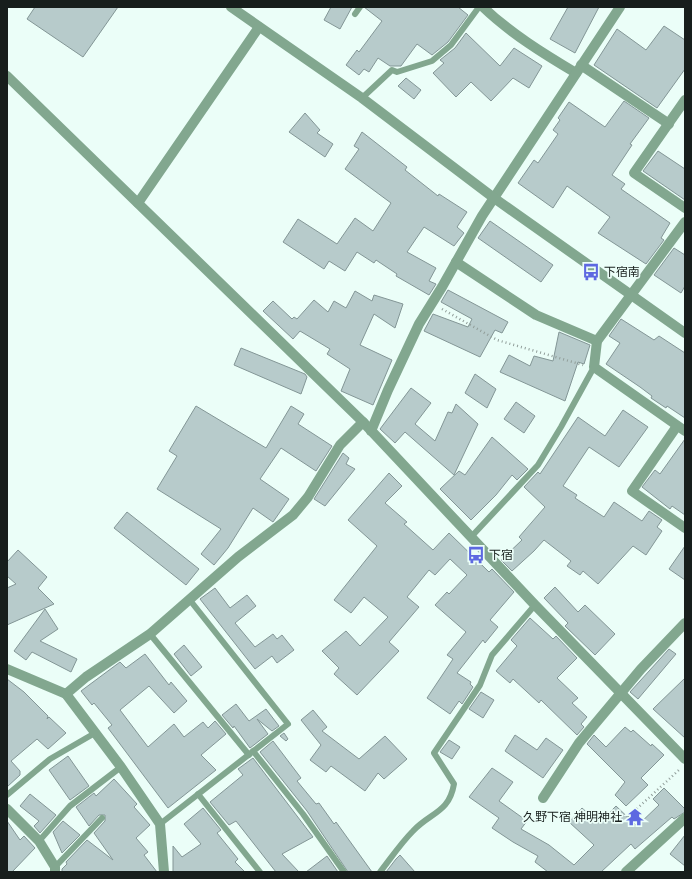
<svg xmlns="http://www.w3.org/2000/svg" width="692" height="879" viewBox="0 0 692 879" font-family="Roboto,'Noto Sans JP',sans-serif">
<rect width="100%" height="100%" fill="#ebfef8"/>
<g fill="#b7cbcb" stroke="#839696">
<path d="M35,7H118L83,57L27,19Z"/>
<path d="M331,7H352L340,29L324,20Z"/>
<path d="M364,7H458L468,15L448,42L432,55L417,44L401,66H390L378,58L369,72L364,69L359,75L346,65L357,50L359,52L382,21Z"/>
<path d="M568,7H599L575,53L550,39Z"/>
<path d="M664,26L685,40V69L657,108L594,65L617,29L646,50Z"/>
<path d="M466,33L500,66L514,48L542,66L529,88L513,78L491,101L471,82L456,97L433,73L444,63L440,60L455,48Z"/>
<path d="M406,78L421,90L414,99L398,86Z"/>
<path d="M624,101L649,118L630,144L632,145L612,175L625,184L621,189L670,223L661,238L664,240L646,264L598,233L610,217L567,186L553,208L518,183L534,160L538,163L558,134L553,130L560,120L558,118L569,102L605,127Z"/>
<path d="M305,113L320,130L317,133L333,144L325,157L289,132Z"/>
<path d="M362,132L407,167L405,170L438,196L439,194L467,212L457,227L464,233L454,246L424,227L407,252L436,268L429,281L436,284L429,295L396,276L397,274L376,260L374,263L357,252L345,271L329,261L324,269L283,242L298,219L337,244L355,218L373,231L391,203L345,169L359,149L354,146Z"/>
<path d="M658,151L685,169V200L643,171Z"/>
<path d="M490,221L553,265L541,282L478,238Z"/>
<path d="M674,248L685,255V286L681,293L654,275Z"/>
<path d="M448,290L508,322L502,333L495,330L480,357L424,331L433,314L468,327L472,319L441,302Z"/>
<path d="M355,291L372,301L374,295L403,304L395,328L374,314L360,345L392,360L373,405L341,391L350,369L327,354L330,349L300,331L293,339L263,311L273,301L292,319L294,317L297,319L314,300L328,312L334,301L346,308Z"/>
<path d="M621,319L654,340L659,336L685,353V418L667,406L666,408L651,398L652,396L640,387L606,364L620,343L609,336Z"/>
<path d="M559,332L590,345L584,364L578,362L565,401L500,372L509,355L530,366L534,356L553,361Z"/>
<path d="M241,348L305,374L307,377L301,394L234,365Z"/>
<path d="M475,374L496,389L487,408L465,393Z"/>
<path d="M411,388L431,403L415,424L435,441L448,412L452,413L456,404L478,424L454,475L405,432L395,443L380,429Z"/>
<path d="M516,402L535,416L524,433L504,419Z"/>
<path d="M196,406L266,448L291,406L304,414L298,424L332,446L316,471L281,448L260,479L289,499L273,522L253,508L228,548L214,565L201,554L221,529L157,489L177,456L169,451Z"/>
<path d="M623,410L648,427L619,467L589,447L563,486L577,495L575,498L604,517L614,502L642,521L649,511L662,520L657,527L662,531L646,555L633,546L598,584L583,571L580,575L567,566L571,561L544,540L534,551L512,571L501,560L522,540L519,537L545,507L524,487L538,472L540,474L578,417L605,436Z"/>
<path d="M492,437L528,469L517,480L512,475L496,495L471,520L440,489L459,471L465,475Z"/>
<path d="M685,439V515L672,506L670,509L642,487L655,470L660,474Z"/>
<path d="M343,453L349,458L346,464L355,469L325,506L314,499Z"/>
<path d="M389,473L402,486L385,503L407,522L404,524L433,550L449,533L489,572L492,569L514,592L490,620L498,627L485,643L483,640L457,673L471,682L470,684L473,687L462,704L459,701L450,714L427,698L453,659L447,655L466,632L435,605L447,592L449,594L467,575L450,559L435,575L429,570L407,597L419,607L389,642L399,651L357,695L334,674L339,668L322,651L346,631L360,646L388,617L364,597L351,613L334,600L377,546L348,520Z"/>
<path d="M127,512L199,569L186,585L114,528Z"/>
<path d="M685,546V580L669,569Z"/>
<path d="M18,550L47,577L38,588L54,604L7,625V588L16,584L7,576V562Z"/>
<path d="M555,587L578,612L585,605L615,634L595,655L565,626L568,623L544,598Z"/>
<path d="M215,588L230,608L247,595L256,606L235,623L255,647L273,634L277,639L282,635L294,650L277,663L272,656L255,669L200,599Z"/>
<path d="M45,609L58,629L40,641L77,659L71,672L32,652L26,660L14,651Z"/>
<path d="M530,618L553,639L556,636L577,658L557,678L578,698L572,703L587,717L581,724L584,727L577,735L541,700L539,703L513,679L510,683L496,671L517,646L511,640Z"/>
<path d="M184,645L202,667L191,676L174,654Z"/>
<path d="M669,649L676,654L638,699L630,692Z"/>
<path d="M145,654L169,685L171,682L187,701L174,713L149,686L120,710L148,747L174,724L184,737L203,722L208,728L215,721L226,734L201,755L216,770L168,808L108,728L112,725L94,703L92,705L81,691L120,662L126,668Z"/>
<path d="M685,678V738L653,709Z"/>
<path d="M7,679L24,692L48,716L47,719L49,717L66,733L48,749L37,739L11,761L20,771V775L7,787Z"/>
<path d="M481,692L494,700L483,718L469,709Z"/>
<path d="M236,704L249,721L266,709L279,726L272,731L257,719L268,734L250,748L234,726L233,728L222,715Z"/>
<path d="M313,710L327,727L322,731L359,759L385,736L407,759L384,779L378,773L365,791L331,766L326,772L310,760L321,745L301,720Z"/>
<path d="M625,727L631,732L633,730L651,746L652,744L664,755L641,778L648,785L626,806L615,795L625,782L587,744L594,735L606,747Z"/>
<path d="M284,733L288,739L286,741L280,736Z"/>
<path d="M515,735L537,750L546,738L563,750L543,778L505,751Z"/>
<path d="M449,740L460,747L452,759L440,752Z"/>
<path d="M273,741L301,778L297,781L316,804L319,803L334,824L336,822L372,872H348L307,811L260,752Z"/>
<path d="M68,756L89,786L70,800L49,770Z"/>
<path d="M253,758L313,837L282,854L299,872H276L236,821L229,825L210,802L243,775L238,769Z"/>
<path d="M492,768L513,782L499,801L527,821L521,829L549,845L574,865L594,845L569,822L582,808L599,823L616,806L637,826L659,805L653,799L664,788L685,809V812L674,819L672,817L635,849L631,844L601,872H548L535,862L538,856L513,842L492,828L499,818L469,797Z"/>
<path d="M114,779L137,804L134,807L150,825L136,838L148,852L144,855L157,872H62V869L67,864L66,862L87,840L113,860L94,833L105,821V815H99L89,826L76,807L94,793L96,796Z"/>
<path d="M30,794L56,815L40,833L34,826L39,821L20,806Z"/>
<path d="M203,808L221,830L217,833L238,859L235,862L245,872H173V846L182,857L201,844L184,824Z"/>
<path d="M7,821L20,840L24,836L35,848L12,872H7Z"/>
<path d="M63,821L80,835L62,853L53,832Z"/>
<path d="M685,835V866L670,854Z"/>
<path d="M400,855L415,872H386L396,859Z"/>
<path d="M327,856L338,872H306Z"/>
</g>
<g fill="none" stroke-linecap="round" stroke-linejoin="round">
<g stroke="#919e9a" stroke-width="2.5" stroke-dasharray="1 3" stroke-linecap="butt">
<path d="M442,309L497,340L583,365"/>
<path d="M628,817L680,769"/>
</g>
<g stroke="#82a78f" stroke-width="6">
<path d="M355,14L360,7"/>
<path d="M362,98L392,70L397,72L432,61L451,45L479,7"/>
<path d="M472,536L538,465L561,427L594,367"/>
<path d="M150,634L249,755"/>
<path d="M253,751L303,814L344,872"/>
<path d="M198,794L260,872"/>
<path d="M7,795L50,759L95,733"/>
<path d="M160,824L288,724L189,599"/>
<path d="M39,841L70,806L121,767"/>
<path d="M55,867L102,818"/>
<path d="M380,872C391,858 401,843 413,831C431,812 449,813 454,784L434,753L480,685L492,655L535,605"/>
</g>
<g stroke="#82a78f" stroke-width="10">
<path d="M483,7C510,33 544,54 576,73"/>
<path d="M581,65L669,124"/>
<path d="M7,76L363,422L535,605L685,759"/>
<path d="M685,100L634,173L685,208"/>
<path d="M685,222L597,341L594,367L685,431"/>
<path d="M456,262L536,315L597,341"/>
<path d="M677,426L632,491L685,528"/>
<path d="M371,431L388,390L419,324L442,287L482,216L620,7"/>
<path d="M7,669L66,694L121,767L160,824L164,872"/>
<path d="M66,694L86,677L150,634L238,557L293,515L308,497L340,445L363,422"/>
<path d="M543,798L579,743L641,669L685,623"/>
<path d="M7,809L39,841L55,867V872"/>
<path d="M626,872L685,818"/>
</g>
<g stroke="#82a78f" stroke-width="10">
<path d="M231,7L362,98L494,198L685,333"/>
<path d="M138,203L259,27"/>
</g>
</g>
<defs>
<g id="bus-bare" transform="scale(1.38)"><path d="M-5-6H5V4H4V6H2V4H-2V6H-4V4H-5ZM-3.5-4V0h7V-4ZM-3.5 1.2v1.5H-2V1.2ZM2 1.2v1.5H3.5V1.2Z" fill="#5d69e1" stroke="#ebfef8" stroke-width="2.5" paint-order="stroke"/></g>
<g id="temple-bare" transform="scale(1.38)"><path d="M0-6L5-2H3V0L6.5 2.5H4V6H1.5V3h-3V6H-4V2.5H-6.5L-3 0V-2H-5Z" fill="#5d69e1" stroke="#ebfef8" stroke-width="2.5" paint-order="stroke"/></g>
</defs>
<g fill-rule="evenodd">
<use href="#bus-bare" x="591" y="272"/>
<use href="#bus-bare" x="476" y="555"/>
<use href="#temple-bare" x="635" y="817"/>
</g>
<g text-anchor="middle" stroke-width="3.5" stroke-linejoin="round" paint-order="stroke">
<g font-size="12" fill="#171e1c" stroke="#ebfef8" text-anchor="start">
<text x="604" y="276">下宿南</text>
<text x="489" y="559">下宿</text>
<text x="622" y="821" text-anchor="end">久野下宿 神明神社</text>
</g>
</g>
<rect width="692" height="879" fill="none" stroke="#171e1c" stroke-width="16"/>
</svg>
